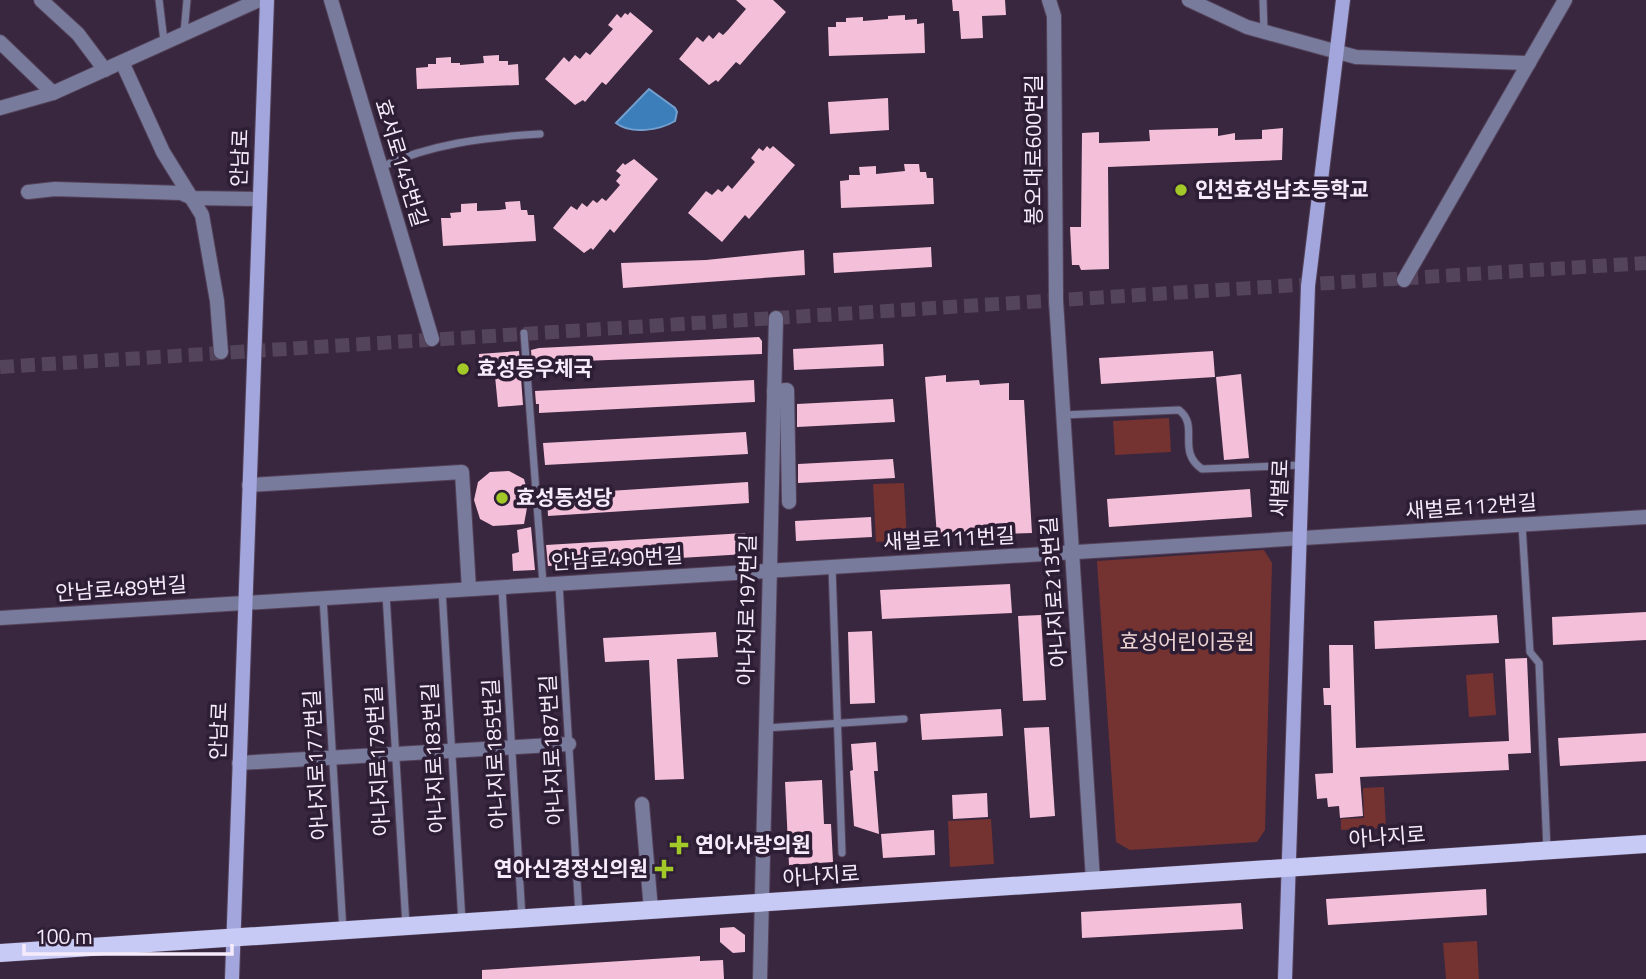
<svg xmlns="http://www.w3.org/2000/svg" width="1646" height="979" viewBox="0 0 1646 979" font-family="'Titillium Web','Noto Sans KR',sans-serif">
<rect width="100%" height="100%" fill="#38273f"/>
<g fill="#743231">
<path d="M1169,418L1171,452L1115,455L1113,421Z"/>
<path d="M904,483L907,540L876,542L873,484Z"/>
<path d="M1264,550L1272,563L1265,830L1257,842L1130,850L1116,842L1097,561Z"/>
<path d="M1493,673L1496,715L1469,717L1466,675Z"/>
<path d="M1384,787L1386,828L1341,830V819L1364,818L1363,788Z"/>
<path d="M991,819L994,864L950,867L948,821Z"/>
<path d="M1477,941L1479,979H1446L1443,943Z"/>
</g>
<path fill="#3b7eba" stroke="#739fce" stroke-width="2" d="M649,89L675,108L677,112L675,121C660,130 631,135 616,123Z"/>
<g fill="#f4bfd8">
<path d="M736,0H773L786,12L740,65L736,62L718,82L716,80L709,85L679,59L697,37L703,42L709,35L713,39L719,32L723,35L728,30L746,9Z"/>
<path d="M952,0H1005L1006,15L982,16L983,38L961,39L959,11H953Z"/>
<path d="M630,12L653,31L606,85L602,82L585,102L583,100L575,105L545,79L564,57L569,62L575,55L580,59L586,52L590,55L613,29L608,25L617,14L621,18L625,13L628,15Z"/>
<path d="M905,15V20L917,19V24L924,23L925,53L829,56L828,27H836V22H846V18L863,17V21L888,19V16Z"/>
<path d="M499,55V61H508V65L518,64L519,85L417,89L416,68L428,67V64H436V58L451,57V63H460V65L484,63L483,56Z"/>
<path d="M888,98L889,130L830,134L828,102Z"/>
<path d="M1218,128V136L1235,133V140L1262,139V130L1283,128L1282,160L1108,167L1109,269L1081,270L1079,265H1072L1070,227H1081L1082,133L1099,132V143L1150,141L1149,130Z"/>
<path d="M767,146L770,149L773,146L795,165L749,219L745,215L722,242L688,213L706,191L712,195L718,189L722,192L728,185L732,189L755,162L751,158L759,148L763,151Z"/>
<path d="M634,159L658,179L614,233L610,229L593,250L591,248L584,253L553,228L571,206L577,210L582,203L587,207L593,200L597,203L602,198L606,201L620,185L616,181L621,175L616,171L623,163L625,165Z"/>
<path d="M904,164H919L920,172H926L927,178H933L934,204L841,208L840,181L849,180V175H860L859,167L876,166V174L905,171Z"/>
<path d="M520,201L521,210H527L528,215H534L536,241L443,246L441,218H451L450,213L461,212V204L477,203V211L499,210L506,209L505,202Z"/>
<path d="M931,247L932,267L834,273L833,253Z"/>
<path d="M804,250L805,275L623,288L621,263L706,260Z"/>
<path d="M759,337L762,341V354L532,363L531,350L539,348Z"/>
<path d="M883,344L884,366L794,370L793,349Z"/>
<path d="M519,351L523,405L498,407L495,376L479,375V354Z"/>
<path d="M1213,351L1215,377L1101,384L1099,358Z"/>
<path d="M1241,374L1249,458L1224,460L1216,377Z"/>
<path d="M946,375V382L979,380L980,385L1009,383V400H1024L1032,533L937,536L925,377Z"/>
<path d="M754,380L755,402L539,413V404H536L535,391Z"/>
<path d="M893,399L895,422L797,427V404Z"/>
<path d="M746,432L748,454L545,465L543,443Z"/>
<path d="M893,459L895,478L798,483V464Z"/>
<path d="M509,471L524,479L529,497L524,524L493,526L480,519L474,500L478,482L490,472Z"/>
<path d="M748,482L749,503L548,516L547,495Z"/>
<path d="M1250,489L1252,517L1109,527L1107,499Z"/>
<path d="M871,517L872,537L796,541L795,521Z"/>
<path d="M531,527L535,570L513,571L512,554L519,552L517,530Z"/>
<path d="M745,533L746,554L548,566L546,545Z"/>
<path d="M1010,584L1012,613L882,619L880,590Z"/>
<path d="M1646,612V640L1553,645L1552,617Z"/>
<path d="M1041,615L1046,700L1023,701L1018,616Z"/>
<path d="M1497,615L1499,643L1375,649L1374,621Z"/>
<path d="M872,631L875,703L850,704L848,632Z"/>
<path d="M716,632L718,657L677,659L684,779L655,780L649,660L605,662L603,638Z"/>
<path d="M1329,645H1353L1356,748L1509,741L1505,659L1527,658L1531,753L1508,754L1509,770L1360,777L1363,816L1340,818L1339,806L1328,807L1327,798L1317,799L1315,774L1333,773L1331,705H1324L1323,688H1330Z"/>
<path d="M1001,709L1003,736L922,740L920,714Z"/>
<path d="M1049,727L1055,816L1030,818L1024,728Z"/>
<path d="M1646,733V761L1560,766L1558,738Z"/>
<path d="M876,742L878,771H874L879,834L854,826L850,771L853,770L851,744Z"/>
<path d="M822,780L824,824H831L833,862L789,865L785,782Z"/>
<path d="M987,793L988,817L953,819L952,795Z"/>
<path d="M934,830L935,855L883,858L881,834Z"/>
<path d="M1486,889L1487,915L1328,925L1326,899Z"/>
<path d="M1241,903L1243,929L1082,938L1081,912Z"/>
<path d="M734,927L745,935V952L733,953L720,942V928Z"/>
<path d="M700,956V961L723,960L724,979H482V970Z"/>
</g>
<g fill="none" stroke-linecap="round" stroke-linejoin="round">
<path stroke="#54445b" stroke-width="14" stroke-dasharray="14 7" stroke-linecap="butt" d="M0,367L1646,263"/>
<g stroke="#534259" stroke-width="9">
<g id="lane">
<path d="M159,0L164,41"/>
<path d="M1263,0L1264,31"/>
<path d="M184,33L187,0"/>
<path d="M381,167C430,144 486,137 540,134"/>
<path d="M524,333L543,584"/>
<path d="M1063,415L1179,410C1200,426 1176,451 1202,469L1302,465"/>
<path d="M1522,525L1530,652L1539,663L1547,850"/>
<path d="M832,567L842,853"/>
<path d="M559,584L579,914"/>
<path d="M502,588L522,918"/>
<path d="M442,590L462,922"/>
<path d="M386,594L406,926"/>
<path d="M323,597L343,931"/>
<path d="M766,728L904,719"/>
</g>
</g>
<g stroke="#534259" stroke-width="16">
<g id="street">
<path d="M41,0L78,34L105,70"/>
<path d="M331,0L432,339"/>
<path d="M1049,0L1054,16L1056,301L1093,880"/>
<path d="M1189,0L1247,27L1356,57L1529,63"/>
<path d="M0,42L53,93"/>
<path d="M122,62L163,152L202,215L217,301L221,352"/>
<path d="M0,108L53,93L259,0"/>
<path d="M28,192L55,189L181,193L192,198L259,199"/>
<path d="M1404,280L1565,0"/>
<path d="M774,391L787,390L789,502"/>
<path d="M249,485L462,472L469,589"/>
<path d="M0,618L1646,517"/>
<path d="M239,763L569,744"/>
<path d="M642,804L651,910"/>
<path d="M760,979L776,318"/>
</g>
</g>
<g stroke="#534259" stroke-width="16">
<g id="secondary">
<path d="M232,979L267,0"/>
<path d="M1285,979L1308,286L1343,0"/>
</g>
</g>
<g stroke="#534259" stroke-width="19">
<path id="primary" d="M0,953L1646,844"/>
</g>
<use href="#lane" stroke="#797b9d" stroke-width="7"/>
<use href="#street" stroke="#797b9d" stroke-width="14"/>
<use href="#secondary" stroke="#a3a6dc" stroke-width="14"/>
<use href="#primary" stroke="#c7caf5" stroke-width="18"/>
</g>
<g fill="#a2c928" stroke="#2e1e35" stroke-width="2.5">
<circle cx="1181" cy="190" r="7"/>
<circle cx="463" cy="369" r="7"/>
<circle cx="502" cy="498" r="7"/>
<path d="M675.5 834.5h7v7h7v7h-7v7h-7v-7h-7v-7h7z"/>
<path d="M660.5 858.5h7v7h7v7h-7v7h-7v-7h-7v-7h7z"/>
</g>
<g text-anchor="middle" stroke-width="7" stroke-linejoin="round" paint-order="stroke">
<g font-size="21" fill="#f6ebfb" stroke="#2e1e35">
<text transform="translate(1034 150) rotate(-90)" y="7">봉오대로600번길</text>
<text transform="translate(240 158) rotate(-88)" y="7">안남로</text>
<text transform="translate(401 163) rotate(73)" y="7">효서로145번길</text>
<text transform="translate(1280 488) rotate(-88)" y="7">새벌로</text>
<text transform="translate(1471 507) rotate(-4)" y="7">새벌로112번길</text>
<text transform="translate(949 539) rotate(-3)" y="7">새벌로111번길</text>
<text transform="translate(617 559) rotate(-3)" y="7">안남로490번길</text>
<text transform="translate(121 589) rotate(-4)" y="7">안남로489번길</text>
<text transform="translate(1054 592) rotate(-94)" y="7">아나지로213번길</text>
<text transform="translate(747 610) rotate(-89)" y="7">아나지로197번길</text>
<text transform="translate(219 731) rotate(-88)" y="7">안남로</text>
<text transform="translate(552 750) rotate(-93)" y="7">아나지로187번길</text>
<text transform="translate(495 754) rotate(-93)" y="7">아나지로185번길</text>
<text transform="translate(434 758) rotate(-93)" y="7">아나지로183번길</text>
<text transform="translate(378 761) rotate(-93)" y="7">아나지로179번길</text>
<text transform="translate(316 765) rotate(-93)" y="7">아나지로177번길</text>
<text transform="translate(1387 837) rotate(-4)" y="7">아나지로</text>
<text transform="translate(821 876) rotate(-4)" y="7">아나지로</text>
</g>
<g font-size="21" font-weight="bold" fill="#f6ebfb" stroke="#2e1e35" text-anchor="start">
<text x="1195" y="197">인천효성남초등학교</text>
<text x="477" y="376">효성동우체국</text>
<text x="516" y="505">효성동성당</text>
<text x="695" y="852">연아사랑의원</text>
<text x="648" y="876" text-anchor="end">연아신경정신의원</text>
</g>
<g font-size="21" fill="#edd4d2" stroke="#2e1e35">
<text x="1187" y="649">효성어린이공원</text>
</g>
</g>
<path d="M24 944v10h208v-10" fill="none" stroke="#f6ebfb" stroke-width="3.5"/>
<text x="35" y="944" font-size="21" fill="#f6ebfb" stroke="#2e1e35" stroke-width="5" paint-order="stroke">100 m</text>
</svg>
